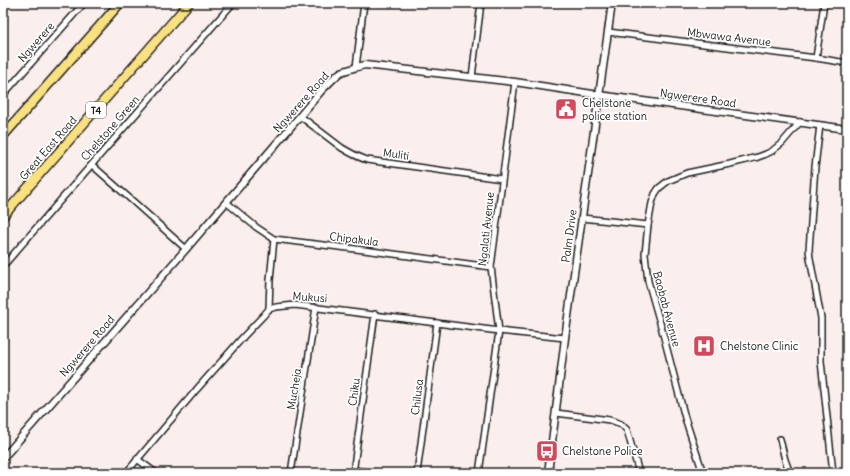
<svg xmlns="http://www.w3.org/2000/svg" width="850" height="476" viewBox="0 0 850 476" font-family="Delius,sans-serif">
<rect width="100%" height="100%" fill="#fbefee"/>
<filter id="ink" filterUnits="userSpaceOnUse"><feTurbulence type="fractalNoise" baseFrequency=".025" numOctaves="2"/><feDisplacementMap in="SourceGraphic" scale="8" xChannelSelector="R" yChannelSelector="G"/><feConvolveMatrix kernelMatrix="1 2 1 2 8 2 1 2 1" color-interpolation-filters="sRGB"/></filter>
<g filter="url(#ink)">
<g fill="none" stroke-linecap="round" stroke-linejoin="round">
<g stroke="#1c1c1c" stroke-width="8">
<g id="minor">
<path d="M608,32L816,58L847,63"/>
<path d="M816,58L824,3"/>
<path d="M356,67L364,3"/>
<path d="M472,77L481,3"/>
<path d="M3,95L84,3"/>
<path d="M300,116L342,148C350,153 358,157 367,160L502,179"/>
<path d="M820,125L815,167L809,250L810,258L821,318V361L833,473"/>
<path d="M92,165L136,204L186,249"/>
<path d="M226,202L256,227L274,239L364,250L491,267"/>
<path d="M582,218L648,225"/>
<path d="M3,266L233,3"/>
<path d="M269,309L270,280L274,239"/>
<path d="M556,413L610,420L621,424L627,430L639,473"/>
<path d="M780,439L785,460L790,473"/>
<path d="M137,459L156,473"/>
<path d="M353,470L375,473"/>
<path d="M126,473L197,389L244,336L263,316L269,309L276,307L295,305L499,331L565,338"/>
<path d="M291,473L316,307"/>
<path d="M353,473L375,314"/>
<path d="M417,473L437,323"/>
<path d="M479,473L499,331L491,267L515,82"/>
<path d="M703,473L685,418L662,330L648,281L645,254L648,225L652,203L655,194L659,188L668,181L687,173L730,164L758,157L766,154L772,151L782,143L800,122"/>
</g>
</g>
<g stroke="#1c1c1c" stroke-width="9">
<g id="tertiary">
<path d="M3,458L186,249L300,116L321,91L334,78L341,72L357,67L365,65L515,82L599,95L847,129"/>
<path d="M548,473L565,338L612,3"/>
</g>
</g>
<g stroke="#1c1c1c" stroke-width="11">
<g id="primary">
<path d="M3,136L120,3"/>
<path d="M3,216L189,3"/>
</g>
</g>
<use href="#minor" stroke="#fff" stroke-width="5"/>
<use href="#tertiary" stroke="#fff" stroke-width="6"/>
<use href="#primary" stroke="#fae180" stroke-width="8"/>
</g>
</g>
<defs>
<g id="civic-square" transform="scale(1.15)"><rect x="-9" y="-9" width="18" height="18" rx="4" fill="#d1495b" stroke="#fff"/><path d="M-.6-6.5H3V-4.5H.6V-3L4-1V1h2V6H-6V1h2V-1L-.6-3ZM-1.2 2.5V6h2.4V2.5Z" fill="#fff"/></g>
<g id="hospital-square" transform="scale(1.15)"><rect x="-9" y="-9" width="18" height="18" rx="4" fill="#d1495b" stroke="#fff"/><path d="M-5-5h3v3.5h4V-5h3V5h-3V1.5h-4V5h-3Z" fill="#fff"/></g>
<g id="bus-square" transform="scale(1.15)"><rect x="-9" y="-9" width="18" height="18" rx="4" fill="#d1495b" stroke="#fff"/><path d="M-5-6H5V4H4V6H2V4H-2V6H-4V4H-5ZM-3.5-4V0h7V-4ZM-3.5 1.2v1.5H-2V1.2ZM2 1.2v1.5H3.5V1.2Z" fill="#fff"/></g>
</defs>
<g fill-rule="evenodd">
<use href="#civic-square" x="566" y="109"/>
<use href="#hospital-square" x="704" y="346"/>
<use href="#bus-square" x="547" y="451"/>
</g>
<g text-anchor="middle" stroke-width="3.5" stroke-linejoin="round" paint-order="stroke">
<rect fill="#fff" stroke="#606060" stroke-width="1" x="86" y="102" width="20" height="16" rx="3"/>
<g font-size="10" font-weight="bold" fill="#1c1c1c">
<text x="96" y="114">T4</text>
</g>
<g font-size="11" fill="#1c1c1c" stroke="#fff">
<text transform="translate(729 37) rotate(7)" y="4">Mbwawa Avenue</text>
<text transform="translate(36 42) rotate(-49)" y="4">Ngwerere</text>
<text transform="translate(698 98) rotate(8)" y="4">Ngwerere Road</text>
<text transform="translate(301 102) rotate(-48)" y="4">Ngwerere Road</text>
<text transform="translate(110 128) rotate(-49)" y="4">Chelstone Green</text>
<text transform="translate(48 148) rotate(-49)" y="4">Great East Road</text>
<text transform="translate(396 154) rotate(8)" y="4">Muliti</text>
<text transform="translate(486 229) rotate(-84)" y="4">Ngalati Avenue</text>
<text transform="translate(569 236) rotate(-82)" y="4">Palm Drive</text>
<text transform="translate(354 239) rotate(7)" y="4">Chipakula</text>
<text transform="translate(310 297) rotate(4)" y="4">Mukusi</text>
<text transform="translate(667 309) rotate(75)" y="4">Baobab Avenue</text>
<text transform="translate(87 346) rotate(-49)" y="4">Ngwerere Road</text>
<text transform="translate(294 389) rotate(-81)" y="4">Mucheja</text>
<text transform="translate(354 392) rotate(-82)" y="4">Chiku</text>
<text transform="translate(417 397) rotate(-83)" y="4">Chilusa</text>
</g>
<g font-size="11" fill="#1c1c1c" stroke="#fff" text-anchor="start">
<text x="582" y="107">Chelstone<tspan x="582" dy="13">police station</tspan></text>
<text x="720" y="350">Chelstone Clinic</text>
<text x="562" y="455">Chelstone Police</text>
</g>
</g>
<rect width="850" height="476" fill="none" stroke="#fff" stroke-width="16"/>
<rect x="8" y="8" width="834" height="460" fill="none" stroke="#1c1c1c" stroke-width="1.5" filter="url(#ink)"/>
</svg>
